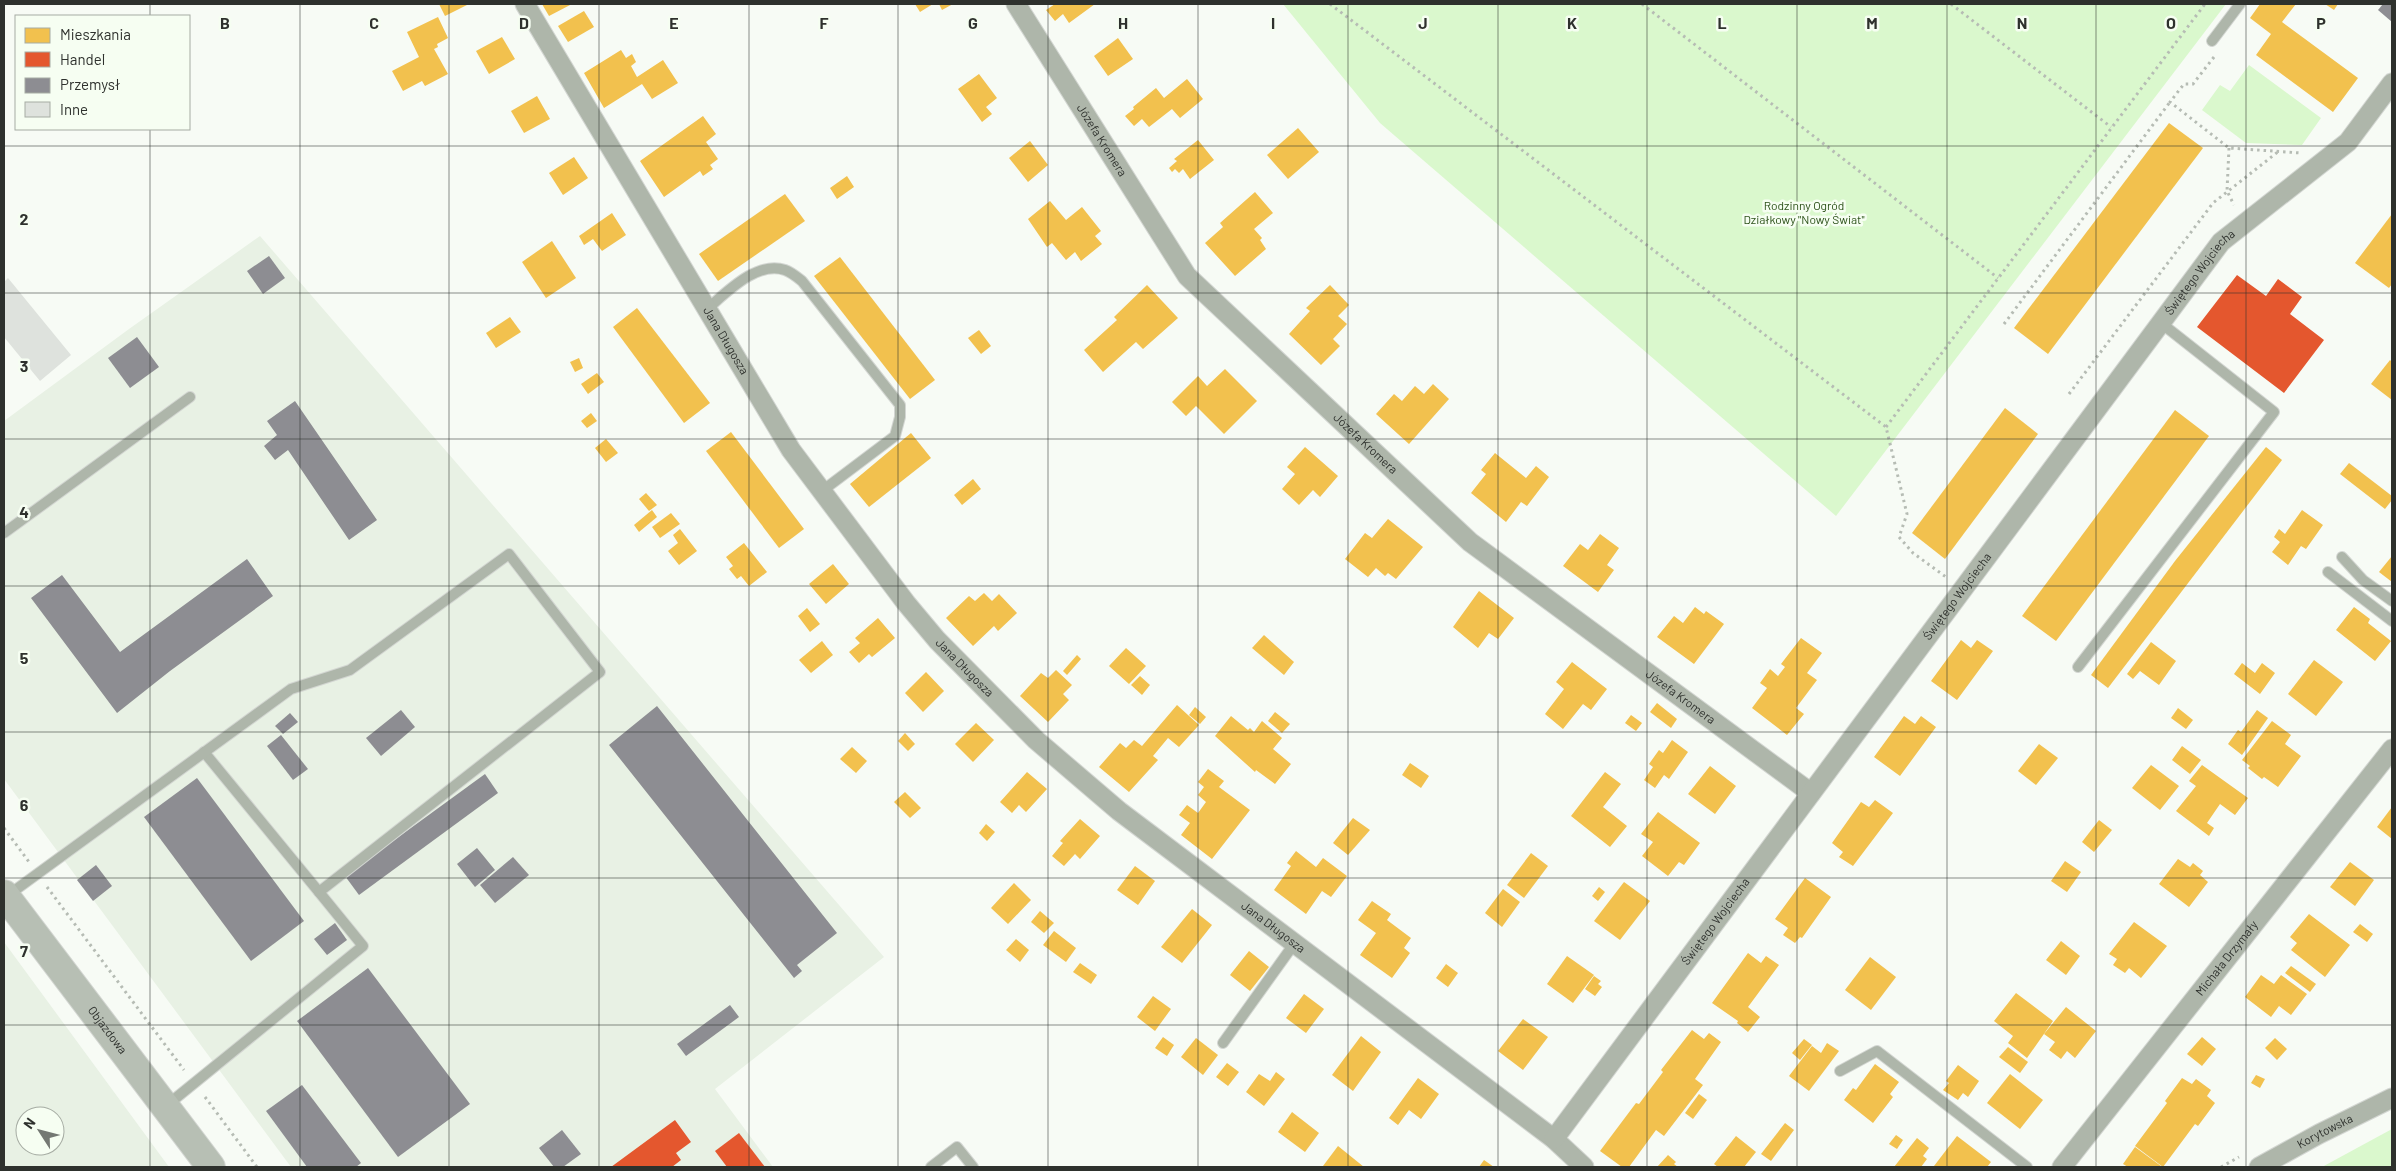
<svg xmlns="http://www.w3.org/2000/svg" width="2396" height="1171" viewBox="0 0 2396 1171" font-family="Barlow,sans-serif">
<rect width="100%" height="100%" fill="#f7fbf5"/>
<g fill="#e8f1e4" fill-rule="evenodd">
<path d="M260,236L884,957L715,1089L773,1167H291L4,779V421L129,329Z"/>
<path d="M4,942L169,1167H4ZM25,1116H55V1146H25Z"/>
</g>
<g fill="#daf8cd">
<path d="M1283,4H2226L1836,516L1380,123Z"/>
<path d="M2249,65L2321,118L2302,145L2246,143L2202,110L2220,85L2230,91Z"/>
<path d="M2392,1129V1167H2322Z"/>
</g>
<g fill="#f2c14e">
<path d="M439,4H469L445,16Z"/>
<path d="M542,4H572L549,16Z"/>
<path d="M915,4H933L920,12Z"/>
<path d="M939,4H953L942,10Z"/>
<path d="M1055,4H1095L1069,23L1063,14L1055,21L1046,10Z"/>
<path d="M2260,4H2296L2282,22L2358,78L2333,112L2256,55L2271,34L2250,18Z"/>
<path d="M2325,4H2338L2334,10Z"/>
<path d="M584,11L594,27L568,42L558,26Z"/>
<path d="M438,17L448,38L437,44L438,47L434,49L448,74L425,86L422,81L403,91L392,71L419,57L407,32Z"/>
<path d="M502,37L515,59L489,74L476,51Z"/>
<path d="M1118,38L1133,59L1108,76L1094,56Z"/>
<path d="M621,50L626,58L632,54L636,62L631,66L637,77L663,60L678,83L652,99L642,84L604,108L584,73Z"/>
<path d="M979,74L997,98L986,107L992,114L982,122L958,89Z"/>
<path d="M1187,79L1203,99L1180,118L1172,109L1149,127L1142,119L1134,126L1125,116L1134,109L1133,107L1156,88L1164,98Z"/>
<path d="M537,96L550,119L524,133L511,111Z"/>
<path d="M703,116L716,134L706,142L718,159L710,165L713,169L703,176L700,171L664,197L640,161Z"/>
<path d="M2169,123L2203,148L2048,354L2014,328Z"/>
<path d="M1298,128L1319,152L1288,179L1267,155Z"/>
<path d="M1198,140L1214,160L1190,179L1183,169L1179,173L1175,169L1172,172L1169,168L1177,161L1174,159Z"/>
<path d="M1030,141L1048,165L1028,182L1009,158Z"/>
<path d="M574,157L588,178L563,195L549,173Z"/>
<path d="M847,176L854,187L837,199L830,188Z"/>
<path d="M1255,192L1273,213L1254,229L1262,238L1260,240L1266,249L1235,276L1205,243L1223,227L1220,223Z"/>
<path d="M785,194L805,221L718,281L699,254Z"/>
<path d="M1050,201L1066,220L1082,207L1101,231L1095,236L1102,244L1081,261L1075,252L1066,260L1052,243L1047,247L1028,219Z"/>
<path d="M612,213L626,235L602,251L593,239L584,245L579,236Z"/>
<path d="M2392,214V284L2389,288L2355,263Z"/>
<path d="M552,241L576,278L546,298L522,262Z"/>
<path d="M840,257L935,380L910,399L814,276Z"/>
<path d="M1147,285L1178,318L1143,349L1136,342L1103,372L1084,350L1117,320L1114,317Z"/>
<path d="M1330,285L1349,305L1338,316L1347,324L1333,339L1340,346L1321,365L1289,334L1310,311L1306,308Z"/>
<path d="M637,308L710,403L684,423L613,327Z"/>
<path d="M510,317L521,332L496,348L486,333Z"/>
<path d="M979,330L991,346L981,354L968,338Z"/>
<path d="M579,358L583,368L575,372L570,362Z"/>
<path d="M2390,360L2392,362V400L2371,384Z"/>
<path d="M1225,369L1257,401L1224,434L1196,406L1186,416L1172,402L1198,376L1207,386Z"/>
<path d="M597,373L604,382L588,394L581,384Z"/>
<path d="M1433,384L1449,399L1409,444L1376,414L1394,394L1402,401L1415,386L1424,394Z"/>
<path d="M2005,408L2038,434L1945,559L1912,533Z"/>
<path d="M2175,410L2209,436L2056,641L2022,616Z"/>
<path d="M591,413L597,421L587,428L581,421Z"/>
<path d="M731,432L804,529L779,548L706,451Z"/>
<path d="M911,433L931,458L869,507L850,484Z"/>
<path d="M606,439L618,453L606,462L595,448Z"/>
<path d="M1305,447L1338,476L1320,497L1313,490L1299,505L1282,489L1295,474L1287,467Z"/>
<path d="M2266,447L2282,460L2108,688L2091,675L2175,561Z"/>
<path d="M1495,453L1526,478L1536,466L1549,477L1527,506L1521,502L1506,522L1471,493L1486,474L1481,470Z"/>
<path d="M2349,463L2392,496V500L2385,509L2340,474Z"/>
<path d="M973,479L981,489L962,505L954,495Z"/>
<path d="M646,493L657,505L649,511L639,499Z"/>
<path d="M652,510L657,517L639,532L634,525Z"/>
<path d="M2302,510L2323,525L2306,549L2301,546L2288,565L2272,552L2280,542L2274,537L2279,529L2285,534Z"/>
<path d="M671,513L680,524L660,538L652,527Z"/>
<path d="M1388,519L1423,547L1396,579L1388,573L1385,576L1376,568L1368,577L1345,559L1365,533L1372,538Z"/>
<path d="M680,529L697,551L679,565L668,551L678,543L673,535Z"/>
<path d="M1600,534L1619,548L1607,565L1614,570L1598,592L1563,566L1580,544L1588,550Z"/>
<path d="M744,543L767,572L749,586L741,576L737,579L729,569L733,566L726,557Z"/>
<path d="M2392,556V582L2379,572Z"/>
<path d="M833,564L849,584L826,604L809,584Z"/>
<path d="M1479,591L1514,618L1498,639L1489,633L1478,648L1453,627Z"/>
<path d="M984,593L992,601L999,594L1017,613L998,631L994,626L973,646L946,618L969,596L975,601Z"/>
<path d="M1695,607L1704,614L1706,611L1724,624L1694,664L1657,637L1674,616L1683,623Z"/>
<path d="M2354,607L2370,619L2368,623L2391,641L2375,661L2336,630Z"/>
<path d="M807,608L820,624L810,632L798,616Z"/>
<path d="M878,618L895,638L872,657L869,654L859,663L849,652L860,643L855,638Z"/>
<path d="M1264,635L1294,662L1284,675L1252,648Z"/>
<path d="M1801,638L1822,653L1807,673L1817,680L1796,708L1804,714L1787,735L1752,708L1767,688L1760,683L1770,669L1778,676L1785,667L1781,664Z"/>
<path d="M1961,640L1971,648L1977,640L1993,651L1957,700L1931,681Z"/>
<path d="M822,641L833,655L811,673L799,660Z"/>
<path d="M2151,642L2176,661L2159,685L2140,671L2133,679L2127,674Z"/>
<path d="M1126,648L1146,666L1129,684L1109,666Z"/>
<path d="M1077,655L1081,659L1067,675L1063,671Z"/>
<path d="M2314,660L2343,682L2316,716L2288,694Z"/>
<path d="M1572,662L1607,689L1591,710L1583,704L1563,729L1545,714L1564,689L1556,682Z"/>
<path d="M2242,663L2255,673L2262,663L2275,673L2260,694L2234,674Z"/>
<path d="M1056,670L1072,685L1063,694L1069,700L1048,722L1020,696L1041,673L1048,678Z"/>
<path d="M926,672L944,691L923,712L905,693Z"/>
<path d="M1140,676L1150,685L1142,695L1131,685Z"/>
<path d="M1657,703L1677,719L1671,728L1650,712Z"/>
<path d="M1177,705L1199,725L1179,747L1168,738L1153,756L1158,760L1129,792L1099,767L1120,743L1126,748L1134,740L1142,746Z"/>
<path d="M1195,707L1206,717L1200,724L1189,715Z"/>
<path d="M2178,708L2193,720L2186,729L2171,718Z"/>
<path d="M2257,710L2268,718L2242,755L2228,744L2238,730L2241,732Z"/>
<path d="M1275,712L1290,724L1282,733L1268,721Z"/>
<path d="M1631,715L1642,723L1636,731L1625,723Z"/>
<path d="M1231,716L1248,730L1250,728L1254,732L1262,721L1282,738L1273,749L1291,764L1275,784L1256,770L1255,772L1215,736Z"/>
<path d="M1904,716L1915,724L1921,716L1936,727L1900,776L1874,757Z"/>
<path d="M2272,721L2291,735L2285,744L2301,756L2278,787L2264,777L2262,779L2248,768L2250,766L2242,760Z"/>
<path d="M976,723L994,740L973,762L955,744Z"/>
<path d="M905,733L915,744L908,751L898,741Z"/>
<path d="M1672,740L1688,752L1669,779L1664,775L1655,788L1644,780L1653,767L1649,764L1659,750L1663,753Z"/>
<path d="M2039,744L2058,758L2036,785L2018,771Z"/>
<path d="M2182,746L2201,760L2190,774L2172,760Z"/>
<path d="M852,747L867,761L856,773L840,759Z"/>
<path d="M1410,763L1429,776L1421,788L1402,775Z"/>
<path d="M2151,765L2179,786L2160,810L2132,788Z"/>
<path d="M2202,765L2248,798L2235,815L2220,804L2207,823L2214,828L2209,836L2176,811L2196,786L2189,781Z"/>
<path d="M1710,766L1736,786L1715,814L1688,794Z"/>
<path d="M1208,769L1224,781L1219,787L1250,810L1212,859L1181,835L1190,823L1179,815L1187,805L1198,813L1206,802L1198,795L1204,787L1198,782Z"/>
<path d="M1027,772L1047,789L1026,812L1019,805L1012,813L1000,802Z"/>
<path d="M1605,772L1621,784L1603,807L1627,826L1610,847L1571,816Z"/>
<path d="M905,792L921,808L910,818L894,802Z"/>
<path d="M1875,800L1893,813L1853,866L1839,857L1843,852L1832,843L1861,802L1869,807Z"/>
<path d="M2392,807V839L2377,827Z"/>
<path d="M1658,812L1700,843L1684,865L1679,862L1668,876L1642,856L1653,842L1641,834Z"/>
<path d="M1353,818L1370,830L1348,855L1333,843Z"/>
<path d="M1080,819L1100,836L1080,859L1075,854L1064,866L1052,856L1063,843L1060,841Z"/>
<path d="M2099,820L2112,830L2094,852L2082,842Z"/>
<path d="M986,824L995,832L987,841L979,833Z"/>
<path d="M1296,851L1316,867L1323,858L1347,876L1331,897L1322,891L1306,914L1274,890L1291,866L1287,863Z"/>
<path d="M1531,853L1548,866L1524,898L1507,885Z"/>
<path d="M2178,859L2190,867L2193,863L2203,871L2200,875L2208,882L2189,907L2159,884Z"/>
<path d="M2065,861L2081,872L2067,892L2051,881Z"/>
<path d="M2350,862L2374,880L2355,906L2330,887Z"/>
<path d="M1135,866L1155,881L1138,905L1117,890Z"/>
<path d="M1805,878L1831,897L1802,938L1800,937L1795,943L1783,935L1788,928L1775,919Z"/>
<path d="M1624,882L1650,901L1620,940L1594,921Z"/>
<path d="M1014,883L1031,900L1008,924L991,908Z"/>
<path d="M1599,887L1605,892L1598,901L1592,896Z"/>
<path d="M1503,889L1520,902L1502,927L1485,913Z"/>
<path d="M1372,901L1391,914L1387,920L1411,938L1404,948L1410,953L1392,978L1360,955L1376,933L1358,920Z"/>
<path d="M1192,909L1212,925L1182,963L1161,947Z"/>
<path d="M1040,911L1054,923L1044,933L1031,922Z"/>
<path d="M2309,914L2350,945L2325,977L2291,950L2297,943L2290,937Z"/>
<path d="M2134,922L2167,946L2141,978L2129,968L2125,973L2113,965L2117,959L2109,954Z"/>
<path d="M2360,924L2373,934L2367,942L2353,932Z"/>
<path d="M1054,931L1076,948L1066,962L1043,945Z"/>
<path d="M1016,939L1029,950L1020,962L1006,950Z"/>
<path d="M2061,941L2080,956L2066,975L2046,960Z"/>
<path d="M1249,951L1269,967L1250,991L1230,975Z"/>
<path d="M1748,953L1761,963L1766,956L1779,965L1748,1007L1760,1017L1748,1032L1737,1023L1738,1021L1712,1003Z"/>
<path d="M1567,956L1594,975L1573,1003L1547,984Z"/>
<path d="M1870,957L1896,977L1871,1010L1845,990Z"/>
<path d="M1080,963L1097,975L1091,984L1073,972Z"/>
<path d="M1446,964L1458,973L1448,987L1436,978Z"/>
<path d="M2291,966L2316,984L2310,992L2285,973Z"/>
<path d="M2261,975L2274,984L2281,975L2307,994L2291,1015L2279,1006L2271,1017L2245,997Z"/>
<path d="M1594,976L1601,981L1598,984L1602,987L1595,996L1585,989Z"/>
<path d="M2016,993L2053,1021L2027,1058L2008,1043L2013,1036L1994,1021Z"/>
<path d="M1304,994L1324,1009L1306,1033L1286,1018Z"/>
<path d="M1153,996L1171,1009L1155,1031L1137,1017Z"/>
<path d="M2066,1007L2096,1031L2075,1058L2067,1051L2061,1059L2049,1050L2055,1042L2044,1034Z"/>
<path d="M1523,1019L1548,1037L1523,1070L1498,1051Z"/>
<path d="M1692,1030L1704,1039L1709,1033L1721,1042L1695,1079L1703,1085L1664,1136L1656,1130L1629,1167H1622L1600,1151L1636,1103L1639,1104L1663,1072L1661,1070Z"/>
<path d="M1361,1036L1381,1052L1353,1091L1332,1075Z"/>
<path d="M1163,1037L1174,1045L1167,1056L1155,1048Z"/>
<path d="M2202,1037L2216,1049L2202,1066L2187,1054Z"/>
<path d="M1196,1038L1218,1055L1203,1075L1181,1057Z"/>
<path d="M2275,1038L2287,1049L2277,1060L2265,1048Z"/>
<path d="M1804,1039L1812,1045L1800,1060L1792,1053Z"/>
<path d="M1827,1043L1839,1051L1809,1091L1789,1076L1812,1046L1821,1053Z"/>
<path d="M2008,1047L2028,1062L2020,1073L1999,1057Z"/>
<path d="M1227,1063L1239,1072L1228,1086L1216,1077Z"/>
<path d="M1875,1064L1899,1082L1890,1094L1893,1097L1873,1123L1844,1100L1853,1088L1856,1090Z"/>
<path d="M1958,1065L1979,1081L1968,1097L1963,1093L1958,1100L1943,1090L1949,1083L1946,1081Z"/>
<path d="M1276,1072L1285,1079L1264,1106L1246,1092L1259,1074L1270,1081Z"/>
<path d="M2010,1074L2043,1100L2020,1129L1987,1103Z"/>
<path d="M2256,1075L2265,1079L2260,1088L2251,1083Z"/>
<path d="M1418,1078L1439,1094L1421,1119L1409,1110L1398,1125L1389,1118Z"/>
<path d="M2182,1078L2192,1084L2196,1079L2211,1090L2207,1096L2215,1103L2198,1126L2195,1124L2163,1167L2135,1146L2167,1103L2165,1101Z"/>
<path d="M1699,1094L1707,1100L1693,1119L1685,1113Z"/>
<path d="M1292,1112L1319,1133L1305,1152L1278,1132Z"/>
<path d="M1785,1123L1794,1130L1771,1161L1761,1154Z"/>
<path d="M1896,1135L1903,1140L1897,1149L1889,1144Z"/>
<path d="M1736,1136L1756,1152L1744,1167H1718L1714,1164Z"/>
<path d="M1957,1136L1991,1162L1987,1167L1934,1166Z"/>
<path d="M1917,1138L1929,1148L1923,1156L1927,1159L1921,1167H1894Z"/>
<path d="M1338,1146L1364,1167H1325L1323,1166Z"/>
<path d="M2135,1147L2161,1166L2160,1167H2128L2123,1164Z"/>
<path d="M1668,1155L1676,1162L1674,1164L1678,1167H1657Z"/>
<path d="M1484,1160L1494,1167H1479Z"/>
</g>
<g fill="#e4572e">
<path d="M2237,275L2266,296L2278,279L2302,297L2290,314L2324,340L2284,393L2197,327Z"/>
<path d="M675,1120L691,1142L676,1153L681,1160L672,1167H611Z"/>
<path d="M739,1133L765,1167H727L715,1151Z"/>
</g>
<g fill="#8d8d92">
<path d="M2383,4H2392V22L2378,10Z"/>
<path d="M269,256L285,278L263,294L247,271Z"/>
<path d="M137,337L159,367L130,388L108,358Z"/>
<path d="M295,401L377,520L349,540L288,450L275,460L264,446L277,435L267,421Z"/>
<path d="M247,559L273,596L170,671L117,713L31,598L62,575L120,652Z"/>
<path d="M657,706L837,933L797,965L802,971L794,978L609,745Z"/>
<path d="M401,710L415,727L381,756L366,738Z"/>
<path d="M290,713L298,722L283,734L275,726Z"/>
<path d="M281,735L308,769L293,780L267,746Z"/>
<path d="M485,774L498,793L359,895L345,876Z"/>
<path d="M197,778L304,921L251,961L144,817Z"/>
<path d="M477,848L495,870L475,887L457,864Z"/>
<path d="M513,857L529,875L495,903L480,885Z"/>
<path d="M96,865L112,886L93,901L77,880Z"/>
<path d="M335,923L347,940L327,955L314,939Z"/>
<path d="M368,968L470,1104L398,1157L297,1021Z"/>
<path d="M730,1005L739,1017L686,1056L677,1044Z"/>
<path d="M302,1085L361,1163L356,1167H307L266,1111Z"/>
<path d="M562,1130L581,1154L563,1167H554L539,1148Z"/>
</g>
<path fill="#dee2dd" d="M8,278L71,355L40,381L4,337V282Z"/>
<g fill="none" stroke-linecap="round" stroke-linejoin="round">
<g stroke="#d3d6d2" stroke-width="12">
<g id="lane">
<path d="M2212,41L2240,4"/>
<path d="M707,309C726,293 757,260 785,270C791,272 797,277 802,281L900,405V417L895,436L822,491"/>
<path d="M4,533L190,397"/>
<path d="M2342,557L2363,580L2392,601"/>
<path d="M2328,572L2392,621"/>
<path d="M2078,667L2274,412L2161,323"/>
<path d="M204,752L319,892"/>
<path d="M7,896L291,689L350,670L509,554L600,672L319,892L363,946L166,1106"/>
<path d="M1223,1043L1294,944"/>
<path d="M1840,1071L1877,1051L2027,1167"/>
<path d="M931,1167L957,1147L973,1167"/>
</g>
</g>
<g stroke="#d3d6d2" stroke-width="21">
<g id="street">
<path id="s1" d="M525,4L791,450L906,603L937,640L1036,740L1119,811L1554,1139L1584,1167"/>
<path id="s2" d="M1016,4L1187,276L1470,542L1811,793"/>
<path id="s3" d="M1554,1139L2221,242L2348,142L2392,83"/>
<path id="s4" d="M2062,1167L2392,749"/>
<path id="s5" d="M2259,1167L2319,1134L2392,1098"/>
</g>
</g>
<g stroke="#d3d6d2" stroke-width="30">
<g id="secondary">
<path id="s6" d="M4,894L211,1167"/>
</g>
</g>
<g stroke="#b6bcb4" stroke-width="3" stroke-dasharray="2.5 4" stroke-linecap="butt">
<path d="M1330,4L1886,427L1907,514L1899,537L1913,553L1946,577"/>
<path d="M1642,4L1998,278"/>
<path d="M1951,4L2111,127"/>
<path d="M2214,57L2193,84H2184L2170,102L2229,148L2301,153"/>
<path d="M2229,148L2227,191L2234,205"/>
<path d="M2004,324L2170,102"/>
<path d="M2069,394L2213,203L2279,151"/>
<path d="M1886,427L2205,4"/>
<path d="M4,828L29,862"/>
<path d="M47,887L184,1070"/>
<path d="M205,1097L257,1167"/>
<path d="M2221,1167L2239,1157"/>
</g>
<use href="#lane" stroke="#aeb6aa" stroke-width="10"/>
<use href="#street" stroke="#aeb6aa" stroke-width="19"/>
<use href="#secondary" stroke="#b7bfb4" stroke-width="28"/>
</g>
<path fill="none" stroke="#2e312d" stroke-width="1" stroke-opacity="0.55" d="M150,4V16M300,4V1167M449,4V1167M599,4V1167M749,4V1167M898,4V1167M1048,4V1167M1198,4V1167M1348,4V1167M1498,4V1167M1647,4V1167M1797,4V1167M1947,4V1167M2096,4V1167M2246,4V1167M150,129V1167M4,146H2392M4,293H2392M4,439H2392M4,586H2392M4,732H2392M4,878H2392M4,1025H2392"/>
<g text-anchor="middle" stroke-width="5" stroke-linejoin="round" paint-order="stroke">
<g font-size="12" fill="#2e312d" stroke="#f6fef2">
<text dy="4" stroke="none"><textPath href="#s2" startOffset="161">Józefa Kromera</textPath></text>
<text dy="4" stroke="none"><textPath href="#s3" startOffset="1081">Świętego Wojciecha</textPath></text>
<text dy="4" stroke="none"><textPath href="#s1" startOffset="392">Jana Długosza</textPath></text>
<text dy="4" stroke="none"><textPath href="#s2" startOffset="566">Józefa Kromera</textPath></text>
<text dy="4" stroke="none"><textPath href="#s3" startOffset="676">Świętego Wojciecha</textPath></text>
<text dy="4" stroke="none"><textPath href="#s1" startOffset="798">Jana Długosza</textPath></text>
<text dy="4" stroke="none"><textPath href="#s2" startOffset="971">Józefa Kromera</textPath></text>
<text dy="4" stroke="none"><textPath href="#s3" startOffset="271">Świętego Wojciecha</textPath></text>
<text dy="4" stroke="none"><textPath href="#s1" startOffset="1202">Jana Długosza</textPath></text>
<text dy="4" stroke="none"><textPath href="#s4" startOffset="266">Michała Drzymały</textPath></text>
<text dy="4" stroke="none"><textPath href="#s6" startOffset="171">Objazdowa</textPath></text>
<text dy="4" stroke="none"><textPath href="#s5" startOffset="75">Korytowska</textPath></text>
</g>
<g font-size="12" fill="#2b5018" stroke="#f6fef2">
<text x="1804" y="210">Rodzinny Ogród<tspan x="1804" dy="14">Działkowy "Nowy Świat"</tspan></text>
</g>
</g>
<g font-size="16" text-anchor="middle" font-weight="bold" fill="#2e312d" stroke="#f6fef2" stroke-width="5" stroke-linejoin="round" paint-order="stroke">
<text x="225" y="29">B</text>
<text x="374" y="29">C</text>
<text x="524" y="29">D</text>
<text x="674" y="29">E</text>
<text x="824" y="29">F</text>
<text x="973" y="29">G</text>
<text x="1123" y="29">H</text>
<text x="1273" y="29">I</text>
<text x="1423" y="29">J</text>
<text x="1572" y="29">K</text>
<text x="1722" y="29">L</text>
<text x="1872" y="29">M</text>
<text x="2022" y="29">N</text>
<text x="2171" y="29">O</text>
<text x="2321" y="29">P</text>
<text x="24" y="225">2</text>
<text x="24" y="372">3</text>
<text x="24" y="518">4</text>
<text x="24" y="664">5</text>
<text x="24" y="811">6</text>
<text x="24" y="957">7</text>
</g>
<rect width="2396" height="1171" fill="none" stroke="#2e312d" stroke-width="10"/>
<rect x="15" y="15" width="175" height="115" fill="#f6fef2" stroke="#a6aca3"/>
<rect x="25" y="28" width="25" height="15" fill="#f2c14e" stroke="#a6aca3"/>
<text x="60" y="40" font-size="15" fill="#2e312d">Mieszkania</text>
<rect x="25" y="52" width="25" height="15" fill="#e4572e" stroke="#a6aca3"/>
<text x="60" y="65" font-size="15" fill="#2e312d">Handel</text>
<rect x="25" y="78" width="25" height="15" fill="#8d8d92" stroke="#a6aca3"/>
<text x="60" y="90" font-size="15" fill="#2e312d">Przemysł</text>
<rect x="25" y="102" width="25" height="15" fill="#dee2dd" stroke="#a6aca3"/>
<text x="60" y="115" font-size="15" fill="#2e312d">Inne</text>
<g transform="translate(40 1131) rotate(306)"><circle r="24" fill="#f6fef2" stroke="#a6aca3"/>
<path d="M0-4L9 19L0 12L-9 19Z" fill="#747873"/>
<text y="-8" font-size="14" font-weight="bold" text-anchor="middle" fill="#2e312d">N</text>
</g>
</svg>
